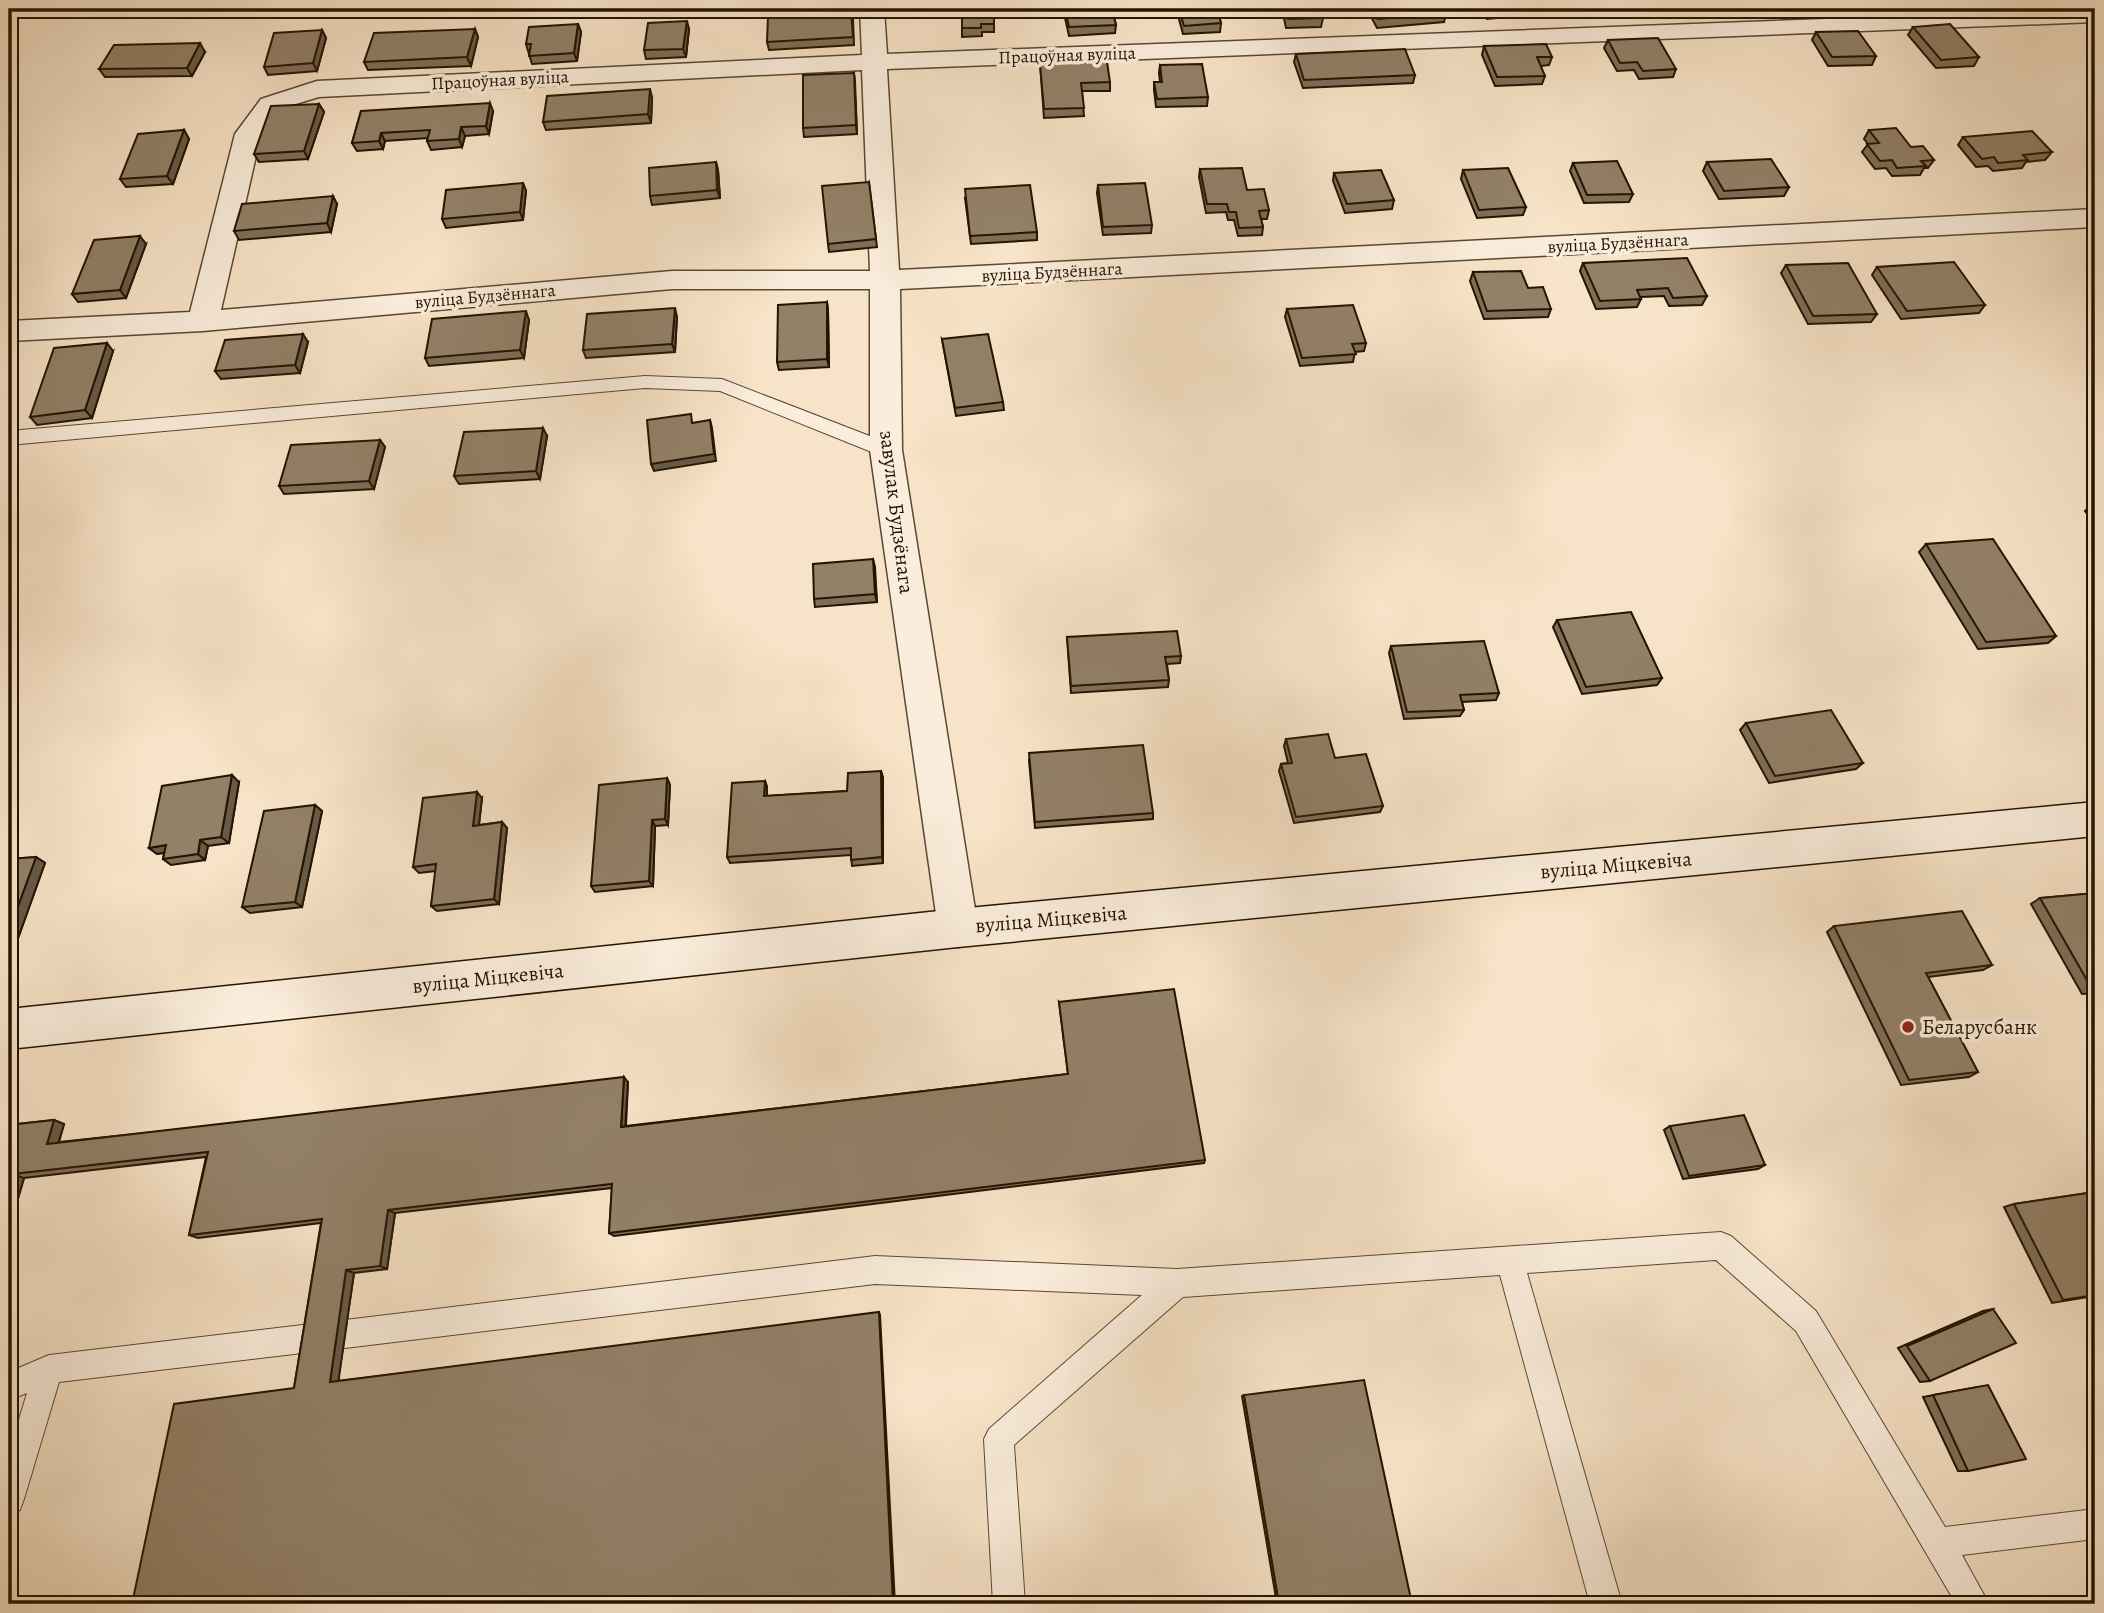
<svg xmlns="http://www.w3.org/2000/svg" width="2104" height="1613" viewBox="0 0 2104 1613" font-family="Alegreya,serif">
<rect width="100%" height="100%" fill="#f7e3c7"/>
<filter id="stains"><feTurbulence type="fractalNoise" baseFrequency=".00286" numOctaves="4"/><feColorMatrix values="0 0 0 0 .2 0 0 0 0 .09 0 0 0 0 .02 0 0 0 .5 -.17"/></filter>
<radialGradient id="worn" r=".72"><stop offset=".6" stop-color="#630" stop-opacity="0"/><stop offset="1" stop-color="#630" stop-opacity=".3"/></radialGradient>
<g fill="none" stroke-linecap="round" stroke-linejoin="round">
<g stroke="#594832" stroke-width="2">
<g id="lane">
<path d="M645,376L722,379L893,445L895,450L893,455H879L720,391L645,388L9,445V431Z"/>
<path d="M1721,1232L1731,1236L1816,1311L1945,1527L2095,1509V1539L1962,1555L1989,1604H1956L1796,1331L1716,1260L1527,1273L1622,1604H1590L1500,1275L1183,1297L1014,1445L1025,1604H993L984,1439L989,1429L1142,1295L875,1284L345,1348L335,1344L331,1334L335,1324L345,1320L875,1256L1177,1269Z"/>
<path d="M311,1324L321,1328L325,1338L321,1348L311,1352L59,1382L24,1499L20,1510L9,1514V1452L27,1393L9,1400V1372L49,1355Z"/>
</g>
</g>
<g stroke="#594832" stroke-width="3">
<path id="street" d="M860,9H884L887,54L2095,9V22L887,69L899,270L2095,209V227L900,289L902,450L978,928L972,941L958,947L944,941L938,928L870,450V289H672L203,331L9,341V321L190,312L235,134L261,99L317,81L862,55ZM862,70L870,271H672L221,310L261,134L279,109L319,97Z"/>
</g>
<g stroke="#241400" stroke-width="3">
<path id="secondary" d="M2095,802V836L958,947L9,1049V1009L958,909Z"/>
</g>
<use href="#lane" fill="#faeddb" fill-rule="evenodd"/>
<use href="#street" fill="#faeddb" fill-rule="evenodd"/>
<use href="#secondary" fill="#faeddb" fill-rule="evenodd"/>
</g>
<g fill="#7e6e59" stroke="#241400" stroke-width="2">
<path d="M994,9V32H982V36L962,37V28Z"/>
<path d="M1079,9H1112L1116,25L1115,33L1069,36L1065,18V10Z"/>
<path d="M1164,9H1217L1221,23L1220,32L1183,34L1177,12L1166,13Z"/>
<path d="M1282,9H1334V10L1333,18H1323L1321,27L1286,28Z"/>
<path d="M1367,9H1443L1446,14L1444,22L1377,28Z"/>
<path d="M1481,9H1550L1548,13L1487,19Z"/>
<path d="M1620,9H1667V10L1621,11Z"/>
<path d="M853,19L854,45L769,50L767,42Z"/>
<path d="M578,24L581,32L577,61L532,64L526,44Z"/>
<path d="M1913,27L1979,57L1974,66L1936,68L1908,35Z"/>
<path d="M475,29L478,37L471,66L368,70L364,62Z"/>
<path d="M689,29L686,57L646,59L644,50Z"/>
<path d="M322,30L326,38L317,71L268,75L264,67Z"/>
<path d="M1816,32L1876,56L1872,65L1828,66L1812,40Z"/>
<path d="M1608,40L1676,69L1673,77L1639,79L1634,70L1617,71L1604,48Z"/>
<path d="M1484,46L1552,57L1549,65L1540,66L1545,76L1542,84L1495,86L1482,55Z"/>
<path d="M205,52L192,76L105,77L99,69Z"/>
<path d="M1296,54L1415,75L1413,83L1303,88L1294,62Z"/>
<path d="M1040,64L1110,82V91H1082L1084,116L1044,118Z"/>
<path d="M1160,65L1208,97L1207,106L1156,107L1154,90V82H1160L1159,73Z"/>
<path d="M854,73L857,134L804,137L803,128Z"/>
<path d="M652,97L651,123L546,130L543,122Z"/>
<path d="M319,104L324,112L308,159L259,162L254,154Z"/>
<path d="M361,111H493L489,134L465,136L462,147L431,150L427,141L428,138L385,141L383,149L357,151L352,143Z"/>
<path d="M184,130L189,139L173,184L126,187L120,179Z"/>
<path d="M1869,130L1911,147L1934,160L1928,168H1924L1920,175L1892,176L1886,168L1875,169L1862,152L1868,144L1864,139Z"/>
<path d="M1963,137L2052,152L2045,160L2026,162L2022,168L1993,171L1988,166L1976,167L1958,145Z"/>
<path d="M716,162L718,170L720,198L652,205L650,196Z"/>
<path d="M1707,162L1789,187L1784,196L1719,199L1703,171Z"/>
<path d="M1573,163L1633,194L1629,202L1584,203L1570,171Z"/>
<path d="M1200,169L1247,190L1269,210L1267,219H1261L1263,227L1262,235L1238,236L1234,220H1228L1226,212L1206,213L1199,177Z"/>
<path d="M1463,170L1526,207L1523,215L1477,218L1461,179Z"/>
<path d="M1334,173L1394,200L1392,209L1345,213L1333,181Z"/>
<path d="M869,182L877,247L829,252L828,244Z"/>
<path d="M523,183L526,191L523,220L446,228L442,219Z"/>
<path d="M1098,185L1152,225L1151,233L1103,235L1097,193Z"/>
<path d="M965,198L1037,232V240L971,244Z"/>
<path d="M337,204L331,232L239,240L234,231Z"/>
<path d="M146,244L126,298L78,302L72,294Z"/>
<path d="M1583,263L1707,296L1702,305L1669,306L1664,296L1641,297V299L1637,307L1596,309L1580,271Z"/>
<path d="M1786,265L1877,314L1871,322L1808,324L1781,273Z"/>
<path d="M1877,267L1985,305L1979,313L1901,319L1872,275Z"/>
<path d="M1473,272L1551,309L1548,317L1484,319L1470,281Z"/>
<path d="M827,302L828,310L829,367L779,370L777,362Z"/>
<path d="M1287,309L1366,343L1364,351L1355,352L1353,362L1300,366L1285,317Z"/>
<path d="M677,317L675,352L586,358L583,350Z"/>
<path d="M529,320L524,358L429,366L425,358Z"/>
<path d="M942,339L1003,402L1004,410L956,416Z"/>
<path d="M308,342L300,373L221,379L215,371Z"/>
<path d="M113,351L92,418L37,425L30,417Z"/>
<path d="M547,436L540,479L459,484L454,476Z"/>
<path d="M380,440L385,447L374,489L284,494L279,486Z"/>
<path d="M2093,503H2095V524L2085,511Z"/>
<path d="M1926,544L2056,636L2048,643L1978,649L1919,552Z"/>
<path d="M873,559L877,602L815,607L814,599Z"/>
<path d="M1557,620L1662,678L1657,685L1582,694L1553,627Z"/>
<path d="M1067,637L1181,656L1180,663L1167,664L1169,680L1168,687L1071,693Z"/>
<path d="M1391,646L1499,693L1496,700L1462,702L1464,710L1460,716L1404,719L1389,653Z"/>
<path d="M1746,723L1863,763L1856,769L1769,783L1740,730Z"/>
<path d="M1286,739L1335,758L1383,806L1380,812L1294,823L1279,771L1281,764L1288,763L1284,746Z"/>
<path d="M1029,760L1153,813V819L1035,828Z"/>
<path d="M881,771L883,778V863L852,866L851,855L730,863L727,857L765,781L767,787V796L847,791Z"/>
<path d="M667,778L670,785L668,825L655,826L653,886L595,892L591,886Z"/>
<path d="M239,782L229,843L208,846L205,860L171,865L163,859L164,853L157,854L149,848Z"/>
<path d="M482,798L479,825L502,822L507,828L499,904L437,911L431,906L436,871L419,873L413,867Z"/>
<path d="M315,805L322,811L302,907L250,913L242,907Z"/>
<path d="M36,857L45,863L17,941L9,942V859Z"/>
<path d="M2095,893V993L2082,994L2031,904L2040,898Z"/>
<path d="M1834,926L1992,965L1983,970L1928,977L1978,1072L1969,1077L1901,1085L1827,932Z"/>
<path d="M1059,1002L1205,1160L1204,1163L614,1236L609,1233L612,1188L395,1213L387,1269L354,1273L338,1381L880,1315L294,1388L321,1223L198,1238L189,1235L206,1157L24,1178L9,1229V1125L54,1120L64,1124L59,1142L628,1082L626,1126L1068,1074Z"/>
<path d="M1670,1126L1765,1165L1758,1169L1683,1179L1664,1130Z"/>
<path d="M2095,1192V1296L2052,1303L2004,1207L2014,1204Z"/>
<path d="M1993,1309L1930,1381L1920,1382L1898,1348L1983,1311Z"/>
<path d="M1978,1387L1968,1471H1958L1923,1397Z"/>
<path d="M1244,1395L1412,1604H1277L1242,1396Z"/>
</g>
<g fill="#665a48" stroke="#241400" stroke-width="2">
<path d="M687,21L689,29L686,57L683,49Z"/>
<path d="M578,24L581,32L577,61L574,53Z"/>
<path d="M475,29L478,37L471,66L467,57Z"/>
<path d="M322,30L326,38L317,71L313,63Z"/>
<path d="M200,43L205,52L192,76L187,68Z"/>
<path d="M854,73L855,81L857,134L856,125Z"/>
<path d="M650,89L652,97L651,123L648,114Z"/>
<path d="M490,103L493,111L489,134L486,126Z"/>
<path d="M319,104L324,112L308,159L304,151Z"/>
<path d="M461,127L465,136L462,147L459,139Z"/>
<path d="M184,130L189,139L173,184L167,176Z"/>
<path d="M381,133L385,141L383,149L379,141Z"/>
<path d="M716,162L718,170L720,198L717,190Z"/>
<path d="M523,183L526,191L523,220L520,212Z"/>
<path d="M333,196L337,204L331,232L327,223Z"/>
<path d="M140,236L146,244L126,298L120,290Z"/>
<path d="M827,302L828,310L829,367L827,359Z"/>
<path d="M675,308L677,317L675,352L672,344Z"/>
<path d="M526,311L529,320L524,358L520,350Z"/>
<path d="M303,334L308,342L300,373L295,365Z"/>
<path d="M107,343L113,351L92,418L85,410Z"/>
<path d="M710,420L712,428L716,461L654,471L651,464Z"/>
<path d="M543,428L547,436L540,479L536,471Z"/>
<path d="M380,440L385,447L374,489L369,481Z"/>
<path d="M873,559L875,567L877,602L875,594Z"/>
<path d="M881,771L883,778V863L882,857Z"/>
<path d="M232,775L239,782L229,843L221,837Z"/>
<path d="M667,778L670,785L668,825L665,819Z"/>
<path d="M765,781L767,787V802L764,796Z"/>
<path d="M477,792L482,798L478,832L473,826Z"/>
<path d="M315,805L322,811L302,907L295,902Z"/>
<path d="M652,820L655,826L653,886L649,881Z"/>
<path d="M502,822L507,828L499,904L494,899Z"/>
<path d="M200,840L208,846L205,860L198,854Z"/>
<path d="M166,845L174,851L157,854L149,848Z"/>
<path d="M36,857L45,863L17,941L9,936V931Z"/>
<path d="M624,1077L628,1082L625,1131L621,1127Z"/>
<path d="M54,1120L64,1124L57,1147L47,1144Z"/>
<path d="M13,1174L24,1178L9,1229V1189Z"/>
<path d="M388,1210L395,1213L387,1269L380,1266Z"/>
<path d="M346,1270L354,1273L338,1384L330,1382Z"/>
<path d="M879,1312L880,1315L895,1604H893Z"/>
</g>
<g fill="#928067" stroke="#241400" stroke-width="2">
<path d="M962,9H994V24H981V28H962Z"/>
<path d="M1080,9H1112L1116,25L1069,27L1065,10Z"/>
<path d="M1179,9H1217L1221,23L1184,26Z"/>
<path d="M1285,9H1334V10H1320L1323,18L1288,19Z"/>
<path d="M1373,9H1443L1446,14L1378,19Z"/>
<path d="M1488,9H1511L1490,11Z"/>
<path d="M851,11L853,37L767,42L768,16Z"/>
<path d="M687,21L683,49L644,50L648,23Z"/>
<path d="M578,24L574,53L529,56L531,44H526L529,27Z"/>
<path d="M1950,24L1979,57L1941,60L1913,27Z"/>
<path d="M475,29L467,57L364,62L374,33Z"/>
<path d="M322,30L313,63L264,67L274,33Z"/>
<path d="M1858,31L1876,56L1832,57L1816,32Z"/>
<path d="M1658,38L1676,69L1643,71L1637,62L1620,63L1608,40Z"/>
<path d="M200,43L187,68L99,69L114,45Z"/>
<path d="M1546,44L1552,57H1537L1545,76L1497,77L1484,46Z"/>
<path d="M1405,49L1415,75L1304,80L1296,54Z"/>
<path d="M1107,62L1110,82L1081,83L1084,108L1044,109L1040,64Z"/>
<path d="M1202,64L1208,97L1157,99L1154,82H1162L1160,65Z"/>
<path d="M854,73L856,125L803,128V75Z"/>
<path d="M650,89L648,114L543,122L547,96Z"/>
<path d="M490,103L486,126L461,127L459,139L427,141L430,130L381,133L379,141L352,143L361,111Z"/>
<path d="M319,104L304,151L254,154L271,106Z"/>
<path d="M1896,128L1911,147L1923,146L1934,160L1921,161L1926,166L1897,168L1892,160L1880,161L1867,144L1879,143L1869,130Z"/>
<path d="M184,130L167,176L120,179L138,134Z"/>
<path d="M2032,131L2052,152L2023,155L2028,160L1998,163L1994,157L1982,159L1963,137Z"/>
<path d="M1771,159L1789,187L1724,191L1707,162Z"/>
<path d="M1617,161L1633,194L1587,195L1573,163Z"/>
<path d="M716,162L717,190L650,196L649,168Z"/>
<path d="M1242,168L1247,190L1264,189L1269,210L1259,211L1263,227L1239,228L1236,212H1229L1227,204H1207L1200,169Z"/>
<path d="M1508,168L1526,207L1479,210L1463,170Z"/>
<path d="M1381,170L1394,200L1347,204L1334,173Z"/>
<path d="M869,182L876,239L828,244L822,186Z"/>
<path d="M523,183L520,212L442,219L446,190Z"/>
<path d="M1145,183L1152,225L1103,227L1098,185Z"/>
<path d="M1030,185L1037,232L970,236L965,189Z"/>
<path d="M333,196L327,223L234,231L242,204Z"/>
<path d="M140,236L120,290L72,294L94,240Z"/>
<path d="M1687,258L1707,296L1673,298L1668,288L1637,290L1641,299L1600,301L1583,263Z"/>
<path d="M1954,262L1985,305L1907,311L1877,267Z"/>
<path d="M1848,263L1877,314L1813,316L1786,265Z"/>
<path d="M1521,271L1528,288L1543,287L1551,309L1487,311L1473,272Z"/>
<path d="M827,302V359L777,362L778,305Z"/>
<path d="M1353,305L1366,343L1352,344L1356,354L1302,358L1287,309Z"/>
<path d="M675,308L672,344L583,350L587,314Z"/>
<path d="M526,311L520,350L425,358L432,319Z"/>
<path d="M303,334L295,365L215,371L225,340Z"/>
<path d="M988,334L1003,402L955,408L942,339Z"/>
<path d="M107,343L85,410L30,417L54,348Z"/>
<path d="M691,414L692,423L710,420L714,454L651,464L647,420Z"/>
<path d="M543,428L536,471L454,476L464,432Z"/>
<path d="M380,440L369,481L279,486L291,445Z"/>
<path d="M1993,539L2056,636L1986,642L1926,544Z"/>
<path d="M873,559L875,594L814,599L813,564Z"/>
<path d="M1631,612L1662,678L1586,687L1557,620Z"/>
<path d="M1177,631L1181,656L1165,657L1169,680L1071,686L1067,637Z"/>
<path d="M1484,641L1499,693L1460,695L1464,710L1407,712L1391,646Z"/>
<path d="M1831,710L1863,763L1775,776L1746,723Z"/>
<path d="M1328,734L1335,758L1366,754L1383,806L1296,817L1281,764L1292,763L1286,739Z"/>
<path d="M1143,745L1153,813L1035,822L1029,753Z"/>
<path d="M881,771L882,857L851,860V848L727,857L732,783L765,781L764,796L847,791L848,773Z"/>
<path d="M232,775L221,837L200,840L198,854L163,859L166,845L149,848L162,786Z"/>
<path d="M667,778L665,819L652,820L649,881L591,886L599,785Z"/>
<path d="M477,792L473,826L502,822L494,899L431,906L436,864L413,867L423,798Z"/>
<path d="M315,805L295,902L242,907L264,811Z"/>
<path d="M36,857L9,931V859Z"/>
<path d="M2095,893V989H2092L2040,898Z"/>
<path d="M1962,911L1992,965L1926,973L1978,1072L1909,1080L1834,926Z"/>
<path d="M1174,989L1205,1160L609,1233L612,1184L388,1210L380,1266L346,1270L330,1382L879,1312L893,1604H132L174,1404L294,1388L322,1219L189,1235L208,1152L13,1174L9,1189V1125L54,1120L47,1144L624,1077L621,1127L1068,1074L1059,1002Z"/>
<path d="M1744,1115L1765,1165L1689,1176L1670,1126Z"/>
<path d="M2095,1192V1295L2063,1300L2014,1204Z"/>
<path d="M1993,1309L2016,1343L1930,1381L1907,1346Z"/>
<path d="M1364,1380L1412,1604H1279L1244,1395Z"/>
<path d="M1988,1385L2026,1459L1968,1471L1933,1395Z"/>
</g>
<circle fill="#8f2418" stroke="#faeddb" stroke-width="2.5" cx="1908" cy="1027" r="7"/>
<g text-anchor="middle" stroke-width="7" stroke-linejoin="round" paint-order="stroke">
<g font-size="18" fill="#241400" stroke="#faeddb">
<text transform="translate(1067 55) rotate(-2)" y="6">Працоўная вуліца</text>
<text transform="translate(500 80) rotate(-3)" y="6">Працоўная вуліца</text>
<text transform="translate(1618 243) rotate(-3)" y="6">вуліца Будзённага</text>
<text transform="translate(1052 272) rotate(-3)" y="6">вуліца Будзённага</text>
<text transform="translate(485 296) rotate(-5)" y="6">вуліца Будзённага</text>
</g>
<g font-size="21" fill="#241400" stroke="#faeddb">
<text transform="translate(897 512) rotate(83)" y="7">завулак Будзёнага</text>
<text transform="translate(1616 865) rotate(-5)" y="7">вуліца Міцкевіча</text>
<text transform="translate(1051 919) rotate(-5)" y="7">вуліца Міцкевіча</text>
<text transform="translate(488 978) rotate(-6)" y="7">вуліца Міцкевіча</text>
</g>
<g font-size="21" fill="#241400" stroke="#faeddb" text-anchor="start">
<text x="1922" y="1034">Беларусбанк</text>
</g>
</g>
<rect width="2104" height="1613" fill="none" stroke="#f7e3c7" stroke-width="35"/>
<rect x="10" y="10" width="2083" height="1592" fill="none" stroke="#241400" stroke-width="3.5"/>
<rect x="18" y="18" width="2069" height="1578" fill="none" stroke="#241400" stroke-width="2"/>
<rect width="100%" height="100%" filter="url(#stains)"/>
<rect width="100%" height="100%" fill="url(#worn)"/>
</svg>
